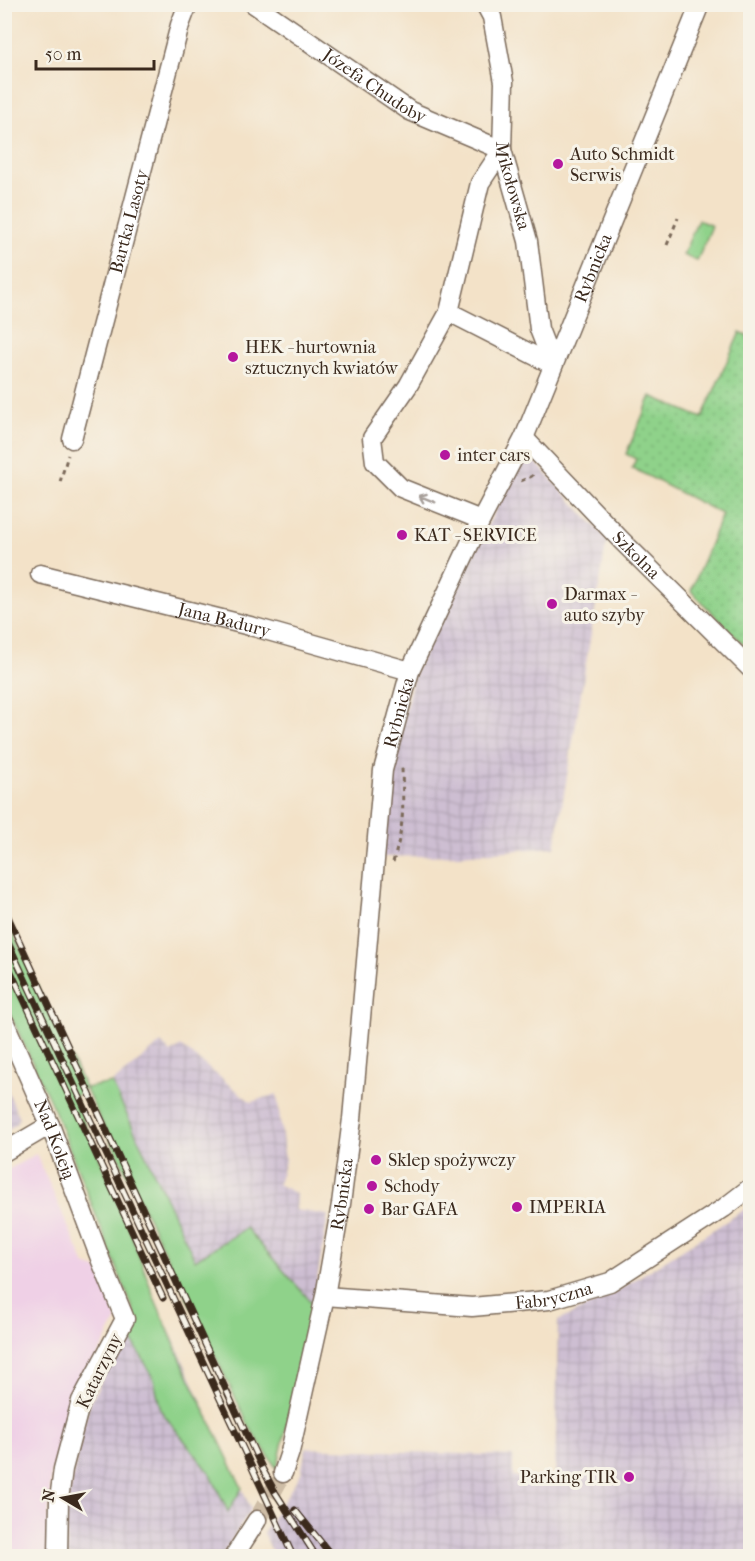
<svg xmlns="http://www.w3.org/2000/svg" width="755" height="1561" viewBox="0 0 755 1561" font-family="'IM FELL French Canon',serif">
<defs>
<pattern id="industrial-grid" width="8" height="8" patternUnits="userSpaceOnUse" patternTransform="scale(1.5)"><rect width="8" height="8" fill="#cdbed2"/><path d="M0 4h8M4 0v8" fill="none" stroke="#b1a3b4"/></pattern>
<pattern id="garden-dots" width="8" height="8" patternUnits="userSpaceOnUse" patternTransform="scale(1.5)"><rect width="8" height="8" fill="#8fd28a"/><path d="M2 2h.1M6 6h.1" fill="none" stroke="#7cb477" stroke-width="1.8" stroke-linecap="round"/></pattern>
</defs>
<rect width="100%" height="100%" fill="#f7f3e8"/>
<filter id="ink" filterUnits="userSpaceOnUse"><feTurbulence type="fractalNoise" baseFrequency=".0167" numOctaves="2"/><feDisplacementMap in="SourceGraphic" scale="12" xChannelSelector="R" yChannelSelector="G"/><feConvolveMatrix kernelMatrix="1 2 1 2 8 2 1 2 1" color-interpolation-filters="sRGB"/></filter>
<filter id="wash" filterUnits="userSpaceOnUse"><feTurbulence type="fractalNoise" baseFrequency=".008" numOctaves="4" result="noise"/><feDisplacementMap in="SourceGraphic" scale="24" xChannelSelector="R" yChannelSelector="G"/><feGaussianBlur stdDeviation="1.35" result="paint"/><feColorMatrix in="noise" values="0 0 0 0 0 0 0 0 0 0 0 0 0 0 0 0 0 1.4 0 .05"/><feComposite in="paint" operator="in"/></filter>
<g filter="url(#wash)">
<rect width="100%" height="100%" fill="#f3e2c8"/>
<path fill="#efd0e6" d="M36,1154L85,1265L99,1270L117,1319L79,1391L51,1473L47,1538L49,1556H5L4,1172Z"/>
<g fill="url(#industrial-grid)">
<path d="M525,451L607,539L555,847L459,855L382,857L390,769L415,671Z"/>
<path d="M161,1043L171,1053L181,1046L251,1102L277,1094L285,1161L278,1184L296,1194L295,1210L328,1215L313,1304L246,1228L195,1261L112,1083Z"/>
<path d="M5,1084L19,1118L15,1125L5,1131Z"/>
<path d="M750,1206V1556H274L263,1533L301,1473L306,1448L513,1456V1477L555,1478L558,1321L611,1295Z"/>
<path d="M154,1297L251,1509L222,1556H68L65,1514L85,1419L90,1403L127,1332Z"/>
</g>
<g fill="#8fd28a" stroke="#657e54" stroke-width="1.5">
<path d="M698,220L712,226L697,261L683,255Z"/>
<path d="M4,914L85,1088L112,1083L195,1260L246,1228L313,1304L277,1469L251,1430L85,1088L74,1097L129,1228L154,1297L185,1369L242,1488L228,1512L210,1473L161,1411L153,1376L127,1332L135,1314L55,1112L5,1003Z"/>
</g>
<path fill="url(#garden-dots)" stroke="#657e54" stroke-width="1.5" d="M740,332L750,337V651L691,591L722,514L632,468L636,459L626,454L651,396L702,418Z"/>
</g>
<g filter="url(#ink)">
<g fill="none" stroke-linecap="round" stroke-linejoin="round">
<path stroke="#cebda6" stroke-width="18" stroke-dasharray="18 9" stroke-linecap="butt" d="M257,1520L283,1473"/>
<g stroke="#7b6a5a" stroke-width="21">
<g id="minor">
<path id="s1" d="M254,4L410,111L502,150L480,183L449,312L408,386L372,438L375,462L401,488L481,520"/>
<path id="s2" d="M485,4L492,17L504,82L502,150L528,241L539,329L553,365"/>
<path d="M449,312L553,365"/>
<path id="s3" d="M524,438L621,540L750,668"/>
<path id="s4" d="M72,439L180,25L188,4"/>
<path id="s5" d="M40,574L254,627L410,671"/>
<path id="s6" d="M4,1021L50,1125L101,1261L125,1319L81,1401L63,1469L59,1500L58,1556"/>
<path d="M4,1152L50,1125"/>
<path id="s7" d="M325,1296L472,1307L549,1300L610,1282L724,1208L750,1188"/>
<path id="s8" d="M283,1473L290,1452L325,1296L341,1204L352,1119L383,770L410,671L481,520L524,438L700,4"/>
<path d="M234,1556L257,1520"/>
</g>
</g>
<g stroke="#7b6a5a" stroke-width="3" stroke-dasharray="4.5 4.5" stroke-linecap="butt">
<path d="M667,245L678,218"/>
<path d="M521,481L532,476L534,471"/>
<path d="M60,482L68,455"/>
<path d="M393,862C405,824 403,806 402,768"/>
</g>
<use href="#minor" stroke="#fff" stroke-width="18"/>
<g stroke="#3b2a1e" stroke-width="7">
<g id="rail">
<path d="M4,908L263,1470L275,1492L316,1556"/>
<path d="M4,934L293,1556"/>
<path d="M4,957L163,1298"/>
<path d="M295,1510L332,1556"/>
</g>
</g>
<use href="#rail" stroke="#f7f3e8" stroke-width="4.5" stroke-dasharray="14" stroke-linecap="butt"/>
</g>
<defs><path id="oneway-shaft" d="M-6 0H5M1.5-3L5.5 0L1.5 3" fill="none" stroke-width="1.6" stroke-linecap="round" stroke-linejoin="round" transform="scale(1.5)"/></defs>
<use stroke="#a79f9a" href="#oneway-shaft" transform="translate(427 499) rotate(-158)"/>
</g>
<g fill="#b5179e" stroke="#f7f3e8" stroke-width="2">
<circle cx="558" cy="164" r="6"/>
<circle cx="233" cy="357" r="6"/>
<circle cx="445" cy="455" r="6"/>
<circle cx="402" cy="535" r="6"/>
<circle cx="552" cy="604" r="6"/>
<circle cx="376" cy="1160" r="6"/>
<circle cx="372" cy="1186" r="6"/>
<circle cx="517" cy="1207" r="6"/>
<circle cx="369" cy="1209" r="6"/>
<circle cx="629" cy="1477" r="6"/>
</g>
<g text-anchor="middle" stroke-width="6" stroke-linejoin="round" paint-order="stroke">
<g font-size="18" fill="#3b2a1e" stroke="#f7f3e8">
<text dy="6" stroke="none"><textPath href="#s1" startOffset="146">Józefa Chudoby</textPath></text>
<text dy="6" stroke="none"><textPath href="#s2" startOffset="186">Mikołowska</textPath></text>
<text dy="6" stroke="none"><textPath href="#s4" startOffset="225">Bartka Lasoty</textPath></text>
<text dy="6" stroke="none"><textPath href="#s8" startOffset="1257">Rybnicka</textPath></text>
<text dy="6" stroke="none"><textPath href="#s3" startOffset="162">Szkolna</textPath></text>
<text dy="6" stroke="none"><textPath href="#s5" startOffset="190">Jana Badury</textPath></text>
<text dy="6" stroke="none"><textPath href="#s8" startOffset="771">Rybnicka</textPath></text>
<text dy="6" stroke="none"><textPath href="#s6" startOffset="129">Nad Koleją</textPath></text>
<text dy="6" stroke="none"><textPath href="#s8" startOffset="285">Rybnicka</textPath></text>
<text dy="6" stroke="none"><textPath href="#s7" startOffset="230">Fabryczna</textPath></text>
<text transform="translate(99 1371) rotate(-64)" y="6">Katarzyny</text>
</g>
<g font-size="18" fill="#3b2a1e" stroke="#f7f3e8" text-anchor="start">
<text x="570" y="160">Auto Schmidt<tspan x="570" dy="21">Serwis</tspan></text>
<text x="245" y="353">HEK - hurtownia<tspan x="245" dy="21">sztucznych kwiatów</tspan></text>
<text x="457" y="461">inter cars</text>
<text x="414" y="541">KAT - SERVICE</text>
<text x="564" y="600">Darmax -<tspan x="564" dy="21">auto szyby</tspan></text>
<text x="388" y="1166">Sklep spożywczy</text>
<text x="384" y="1192">Schody</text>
<text x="529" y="1213">IMPERIA</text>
<text x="381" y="1215">Bar GAFA</text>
<text x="617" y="1483" text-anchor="end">Parking TIR</text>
</g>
</g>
<rect width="755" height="1561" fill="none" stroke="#f7f3e8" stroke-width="24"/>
<g transform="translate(63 1498) rotate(280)" stroke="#f7f3e8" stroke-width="4.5" paint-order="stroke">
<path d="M0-4.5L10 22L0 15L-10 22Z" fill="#3b2a1e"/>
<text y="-9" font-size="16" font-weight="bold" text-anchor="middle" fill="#3b2a1e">N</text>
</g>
<path d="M36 60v9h118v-9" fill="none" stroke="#3b2a1e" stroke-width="3"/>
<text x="45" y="60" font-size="18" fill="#3b2a1e" stroke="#f7f3e8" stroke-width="4.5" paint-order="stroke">50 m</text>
</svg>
